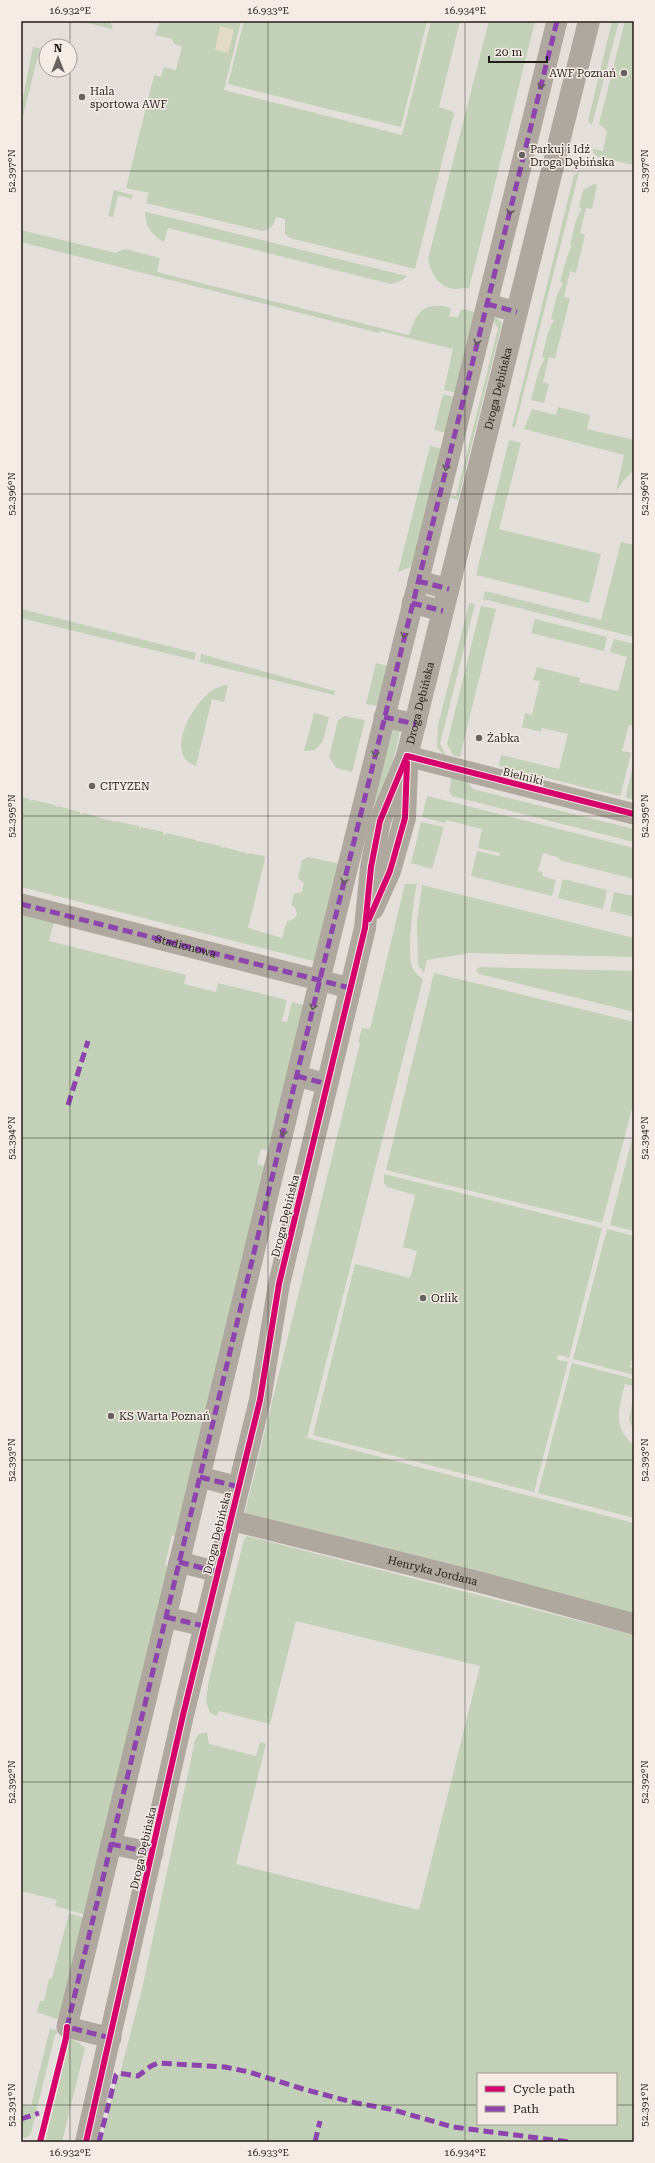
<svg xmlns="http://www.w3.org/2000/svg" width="655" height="2163" viewBox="0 0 655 2163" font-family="'Roboto Serif',serif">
<rect width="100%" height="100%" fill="#e5dfdc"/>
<g fill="#c2d1b7" fill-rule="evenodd">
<path d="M79,21H109L113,27L112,29Z"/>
<path d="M160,21H241L224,90L402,135L431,21H460L439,107L452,111L454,114L415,269L290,238L285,234V219L276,217C274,225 271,229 262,231L146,203L149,193L126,188L154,75L161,77L164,67L176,70L182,47L174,44L172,39L155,35Z"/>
<path d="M244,21H427L401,127L228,84Z"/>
<path d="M489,21H535L469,289C464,287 461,289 456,289C439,288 431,274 428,259Z"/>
<path d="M612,21H619L592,125L588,121Z"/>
<path d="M625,21H634V165L598,157L593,153V149L603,151L607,131L599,124Z"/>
<path d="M33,47L40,48L21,124V108Z"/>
<path d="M579,172L515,427H512L574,175Z"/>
<path d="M594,184L597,185L592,209L586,208L580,233L585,235L576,273L570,271L564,297L570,298L555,359L549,357L543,382L549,384L544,403L531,400L539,370L545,358L542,357L548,332L554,320L551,319L557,295L563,283L560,282L567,257L572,245H570L576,220L582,208L579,207L583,190Z"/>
<path d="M114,190L133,195L132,199L118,195L113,217L108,216Z"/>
<path d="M145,212L181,220L407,276L401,281L391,284L168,228L164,242C151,235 145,226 145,212Z"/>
<path d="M21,230L116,253L125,249L160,258L157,272L409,335C417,311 424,301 451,308L449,316L458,318L460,311L464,309L478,313L458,393L444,390L453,349L380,331L379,333L21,242Z"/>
<path d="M496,317L502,323L458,500L445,496V494L456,496L498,328L493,320Z"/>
<path d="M443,394L456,398L447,433L434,430Z"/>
<path d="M558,407L590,415L587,429L634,440V470L623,481L616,492L624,455L524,429L532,409L556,415Z"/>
<path d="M509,440L521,443L499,529L601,554L589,603L476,575Z"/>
<path d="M430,446L444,449L417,560L410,567L398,572Z"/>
<path d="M621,542L634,545V637L483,599L485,591L601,620Z"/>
<path d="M471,603L475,604L440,744L446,755L445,757L437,747L438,725L469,604Z"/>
<path d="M481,606L496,609L460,757L453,755L447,744Z"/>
<path d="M21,609L196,653L194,660L21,618Z"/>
<path d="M535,619L607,637L604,651L531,633Z"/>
<path d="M614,639L634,644V726L629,725L622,751L631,753L621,794L619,796L499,766L501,755L559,769L568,734L542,728L541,732L522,727L525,713L532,715L540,681L533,680L537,667L580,678L579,682L618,691L627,657L610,652Z"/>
<path d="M201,654L335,691L334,695L200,662Z"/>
<path d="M376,663L391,667L382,701L375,706L366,704Z"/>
<path d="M228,685L224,702L212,699L196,766C161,755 196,695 219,687C221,686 225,685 228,685Z"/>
<path d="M314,713L329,717L323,741L315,750L304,751Z"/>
<path d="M345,716L365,720L352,772L336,768L329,757L338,720Z"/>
<path d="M389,727L400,730L396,750L378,805L370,803Z"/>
<path d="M634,762V800L627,798L626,795Z"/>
<path d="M452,776L466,780L473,789L634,829V842L452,796L449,791Z"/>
<path d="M427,796L634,848V879L559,860L560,858L543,853L538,871L543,872L542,876L556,880L552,896L471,876L477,851L499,856L500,853L478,848L482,829L446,820L445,823L422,817Z"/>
<path d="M21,797L30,799L29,801L33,800L55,805L57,808L58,806L80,812V814H83L84,813L115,822L116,821L138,826L140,829L141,827L163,832V834L166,835V833L196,840L198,842V841L221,846L223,849L224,847L246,853L248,855L249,853L264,856L265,859L248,928L282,938L287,921L294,919L297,914L295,907L291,905L294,894L302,892L304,883L298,878L302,860L308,857L341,864L317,962L21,887Z"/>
<path d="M421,822L444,827L432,869L411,863Z"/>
<path d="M563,879L607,890L603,909L558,898Z"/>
<path d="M405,884H417C413,900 407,953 412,967C414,972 419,976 423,979L307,1438L634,1523V1617L251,1516L245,1512L360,1043L358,1042L362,1028L370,1029Z"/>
<path d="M422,885L634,938V957L470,953L427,960L424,973L418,965L417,923Z"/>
<path d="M614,892L634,896V917L610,911Z"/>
<path d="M21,910L54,922L49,941L186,975L184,984L216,992L218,983L287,1000L282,1021L287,1022L292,1002L304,1005L271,1152L261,1149L257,1164L268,1167L207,1416L201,1417V1419L206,1420L178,1537L172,1535L165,1565L171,1567L86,1915L55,1906L57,1900L21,1891Z"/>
<path d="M480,967L634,971V1012L479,974L476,970Z"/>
<path d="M434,973L634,1022V1101L602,1223L386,1170Z"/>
<path d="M634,1131V1231L610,1225Z"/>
<path d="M384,1174L602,1228L569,1358L560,1355L557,1357L558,1360L568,1362L534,1492L313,1435L355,1264L410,1278L417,1251L403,1247L415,1195L387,1187L384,1183Z"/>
<path d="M607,1229L634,1236V1349L630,1367L634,1368V1375L573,1359Z"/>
<path d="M572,1363L634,1379V1386L625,1384C619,1407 612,1428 634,1445V1518L538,1493Z"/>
<path d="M634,1394V1431L629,1420Z"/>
<path d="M247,1536L634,1635V2142H103L102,2138L117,2078L119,2077L142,1989L195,1740L199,1734L207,1732L209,1744L256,1756L260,1742L266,1744L236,1864L419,1910L480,1666L296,1621L270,1724L219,1711L217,1716L210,1713L206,1701L209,1679L244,1539ZM478,2074H616V2124H478Z"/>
<path d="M69,1913L85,1918L62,2021L37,2012L40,2001H44L49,1979L52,1978Z"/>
<path d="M50,2028L59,2031L55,2035L31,2133L26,2138L21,2137V2104L31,2106Z"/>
<path d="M70,2039L78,2042L85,2048L62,2142H45Z"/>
</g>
<path fill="#e3dbc5" d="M220,26L234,30L228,53L215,50Z"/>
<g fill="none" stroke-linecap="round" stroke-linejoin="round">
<g stroke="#aea89f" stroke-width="21">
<path d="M487,304L517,312"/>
<path d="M418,581L449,589"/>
<path d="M412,603L443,611"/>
<path d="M384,717L416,724"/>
<path d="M407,756L634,814"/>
<path d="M21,904L350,988"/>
<path d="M297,1076L327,1084"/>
<path d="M200,1477L239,1487"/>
<path id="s1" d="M230,1520L487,1584L634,1624"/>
<path d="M179,1562L218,1572"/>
<path d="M166,1617L204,1626"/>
<path d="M111,1844L153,1853"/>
<path d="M111,2038L67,2027L320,979L557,21"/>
</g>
<g stroke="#aea89f" stroke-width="22">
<path d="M373,909L390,871L405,818L407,771"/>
<path id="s2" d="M86,2142L183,1715L260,1400L279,1284L365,928L371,867L380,821L407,756L589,21"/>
</g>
<g stroke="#8e44ad" stroke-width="5" stroke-dasharray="10 5" stroke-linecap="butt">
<path d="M487,304L517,312"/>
<path d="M418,581L449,589"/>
<path d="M412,603L443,611"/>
<path d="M384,717L416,724"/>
<path id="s3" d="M21,904L350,988"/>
<path d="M297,1076L327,1084"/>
<path d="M68,1105L88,1041"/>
<path d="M200,1477L239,1487"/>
<path d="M179,1562L218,1572"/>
<path d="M166,1617L204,1626"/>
<path d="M111,1844L153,1853"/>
<path d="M111,2038L67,2027L320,979L557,21"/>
<path d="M21,2119L39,2113"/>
<path d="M99,2142L116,2075L118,2073L138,2076L151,2066L158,2063L225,2067L249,2072L303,2089L356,2103L390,2109L453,2127L569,2142"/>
<path d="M315,2142L320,2121"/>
</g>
<g stroke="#f6ebe5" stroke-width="8">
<g id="cycleway">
<path d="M407,756L634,814"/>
<path d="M369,919L390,871L405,818L407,763"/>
<path d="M40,2142L66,2038L67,2027"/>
<path d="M86,2142L183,1715L260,1400L279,1284L365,928L371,867L380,821L407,756"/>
</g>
</g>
<use href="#cycleway" stroke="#d6006c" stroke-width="6"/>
</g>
<defs><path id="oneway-chevron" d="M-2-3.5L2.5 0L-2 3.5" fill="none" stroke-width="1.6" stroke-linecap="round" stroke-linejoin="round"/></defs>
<g stroke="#615c56">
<use href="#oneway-chevron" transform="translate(541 86) rotate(104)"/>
<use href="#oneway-chevron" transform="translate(510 212) rotate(104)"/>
<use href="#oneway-chevron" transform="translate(477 342) rotate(104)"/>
<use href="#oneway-chevron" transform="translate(446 468) rotate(104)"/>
<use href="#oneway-chevron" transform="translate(404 635) rotate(104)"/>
<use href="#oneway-chevron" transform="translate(375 754) rotate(104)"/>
<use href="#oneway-chevron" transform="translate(344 881) rotate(104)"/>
<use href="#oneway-chevron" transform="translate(313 1007) rotate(104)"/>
<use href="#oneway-chevron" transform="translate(283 1133) rotate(104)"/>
</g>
<path fill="none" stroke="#221e1b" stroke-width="1" stroke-opacity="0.45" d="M70,21V2142M268,21V2142M465,21V2142M21,171H634M21,494H634M21,816H634M21,1138H634M21,1460H634M21,1782H634M21,2105H478M616,2105H634"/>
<g fill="#66625f" stroke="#f6ebe5" stroke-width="1.5">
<circle cx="624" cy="73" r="4"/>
<circle cx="82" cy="97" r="4"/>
<circle cx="522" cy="155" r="4"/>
<circle cx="479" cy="738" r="4"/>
<circle cx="92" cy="786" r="4"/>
<circle cx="423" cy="1298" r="4"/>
<circle cx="111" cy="1416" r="4"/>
</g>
<g text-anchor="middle" stroke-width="3" stroke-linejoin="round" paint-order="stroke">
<g font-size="11" fill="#221e1b" stroke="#f6ebe5" text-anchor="start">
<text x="616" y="77" text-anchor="end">AWF Poznań</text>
<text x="90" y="95">Hala<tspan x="90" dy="13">sportowa AWF</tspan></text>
<text x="530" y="153">Parkuj i Idź<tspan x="530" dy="13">Droga Dębińska</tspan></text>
<text x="487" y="742">Żabka</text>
<text x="100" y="790">CITYZEN</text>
<text x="431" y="1302">Orlik</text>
<text x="119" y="1420">KS Warta Poznań</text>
</g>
<g font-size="11" fill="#221e1b" stroke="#f6ebe5">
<text dy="4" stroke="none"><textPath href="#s2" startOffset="1803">Droga Dębińska</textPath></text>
<text dy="4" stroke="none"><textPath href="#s2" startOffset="1479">Droga Dębińska</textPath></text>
<text transform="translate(523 776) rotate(14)" y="4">Bielniki</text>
<text dy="4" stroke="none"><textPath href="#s3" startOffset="170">Stadionowa</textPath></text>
<text transform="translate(285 1216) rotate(-76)" y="4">Droga Dębińska</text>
<text transform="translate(217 1533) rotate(-76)" y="4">Droga Dębińska</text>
<text dy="4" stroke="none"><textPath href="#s1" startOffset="209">Henryka Jordana</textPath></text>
<text transform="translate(143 1848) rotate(-77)" y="4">Droga Dębińska</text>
</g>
</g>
<rect width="655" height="2163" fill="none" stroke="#f6ebe5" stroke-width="44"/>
<rect x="477" y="2073" width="140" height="52" fill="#f6ebe5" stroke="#a19994"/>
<rect x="485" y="2086" width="20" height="6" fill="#d6006c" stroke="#a19994"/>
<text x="513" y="2093" font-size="12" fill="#221e1b">Cycle path</text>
<rect x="485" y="2106" width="20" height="6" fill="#8e44ad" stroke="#a19994"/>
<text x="513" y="2113" font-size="12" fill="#221e1b">Path</text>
<g transform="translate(58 58)"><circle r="19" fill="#f6ebe5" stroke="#a19994"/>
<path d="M0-3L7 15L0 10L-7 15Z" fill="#66625f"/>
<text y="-6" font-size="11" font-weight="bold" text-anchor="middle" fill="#221e1b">N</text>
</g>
<path d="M489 56v6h58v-6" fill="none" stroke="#221e1b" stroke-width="2"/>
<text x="495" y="56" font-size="12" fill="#221e1b" stroke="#f6ebe5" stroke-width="3" paint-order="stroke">20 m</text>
<rect x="22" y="22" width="611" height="2119" fill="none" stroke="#221e1b" stroke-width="1.5"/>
<g font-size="10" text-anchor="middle" fill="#221e1b">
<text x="70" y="14">16.932°E</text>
<text x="268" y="14">16.933°E</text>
<text x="465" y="14">16.934°E</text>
<text transform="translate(11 171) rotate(-90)" y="4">52.397°N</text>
<text transform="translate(644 171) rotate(-90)" y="4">52.397°N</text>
<text transform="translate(11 494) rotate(-90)" y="4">52.396°N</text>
<text transform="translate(644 494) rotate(-90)" y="4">52.396°N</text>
<text transform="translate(11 816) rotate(-90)" y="4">52.395°N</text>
<text transform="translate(644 816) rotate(-90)" y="4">52.395°N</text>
<text transform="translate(11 1138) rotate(-90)" y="4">52.394°N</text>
<text transform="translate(644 1138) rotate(-90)" y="4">52.394°N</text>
<text transform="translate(11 1460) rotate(-90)" y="4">52.393°N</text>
<text transform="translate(644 1460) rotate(-90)" y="4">52.393°N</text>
<text transform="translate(11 1782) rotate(-90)" y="4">52.392°N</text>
<text transform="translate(644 1782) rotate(-90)" y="4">52.392°N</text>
<text transform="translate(11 2105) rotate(-90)" y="4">52.391°N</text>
<text transform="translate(644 2105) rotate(-90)" y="4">52.391°N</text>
<text x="70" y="2156">16.932°E</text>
<text x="268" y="2156">16.933°E</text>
<text x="465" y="2156">16.934°E</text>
</g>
</svg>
